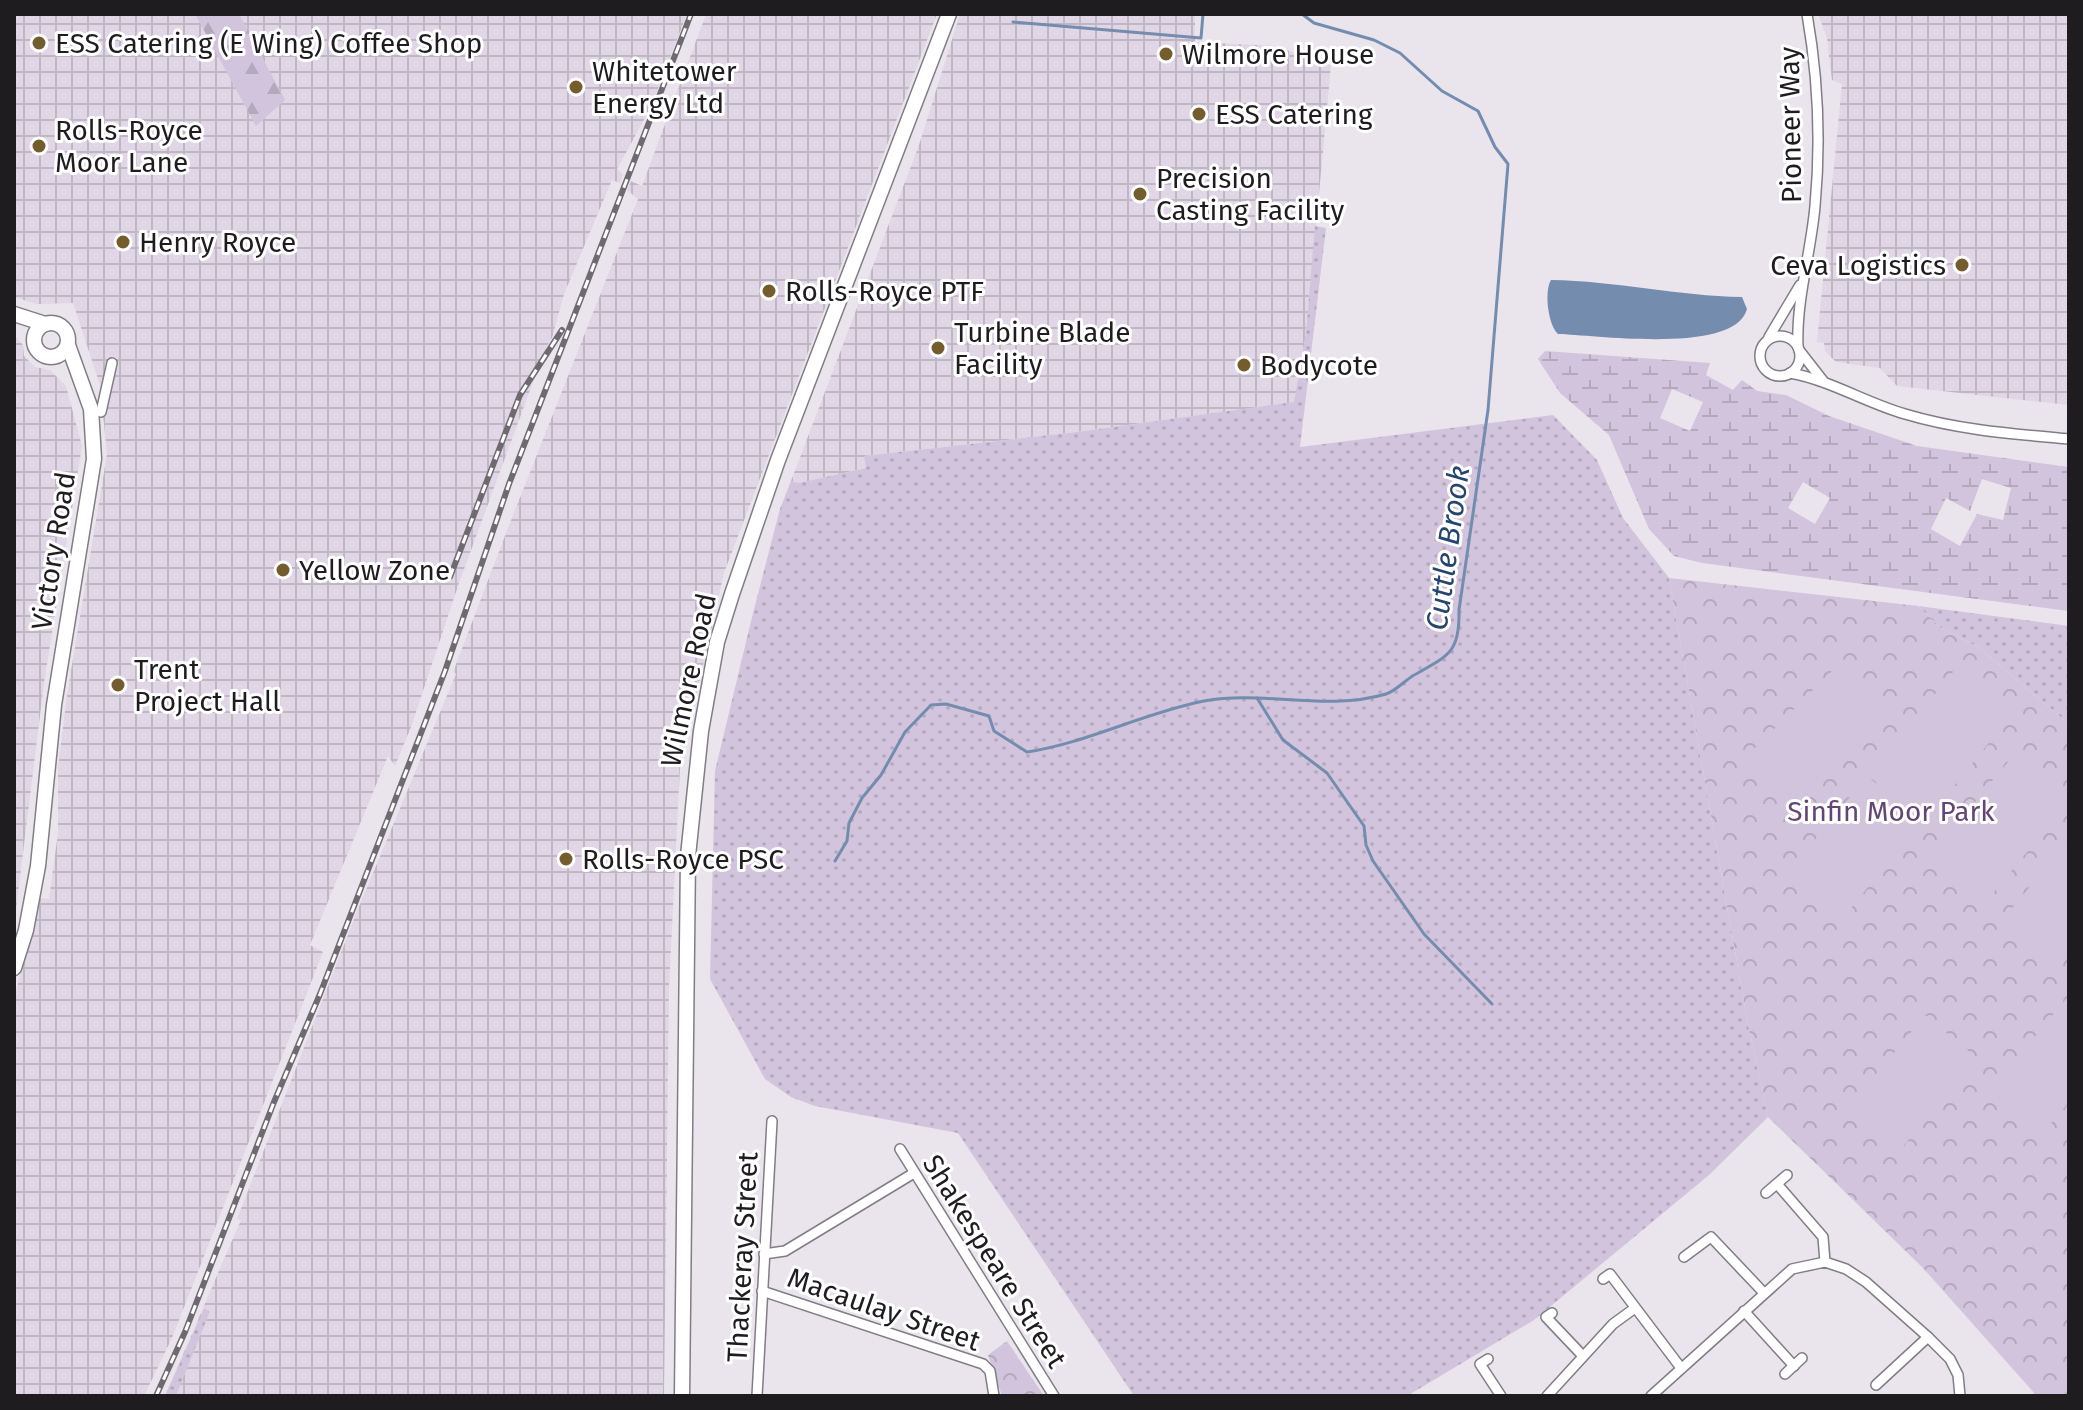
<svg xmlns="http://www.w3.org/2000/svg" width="2083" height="1410" viewBox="0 0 2083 1410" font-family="'Fira Sans',sans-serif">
<defs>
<pattern id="industrial-grid" width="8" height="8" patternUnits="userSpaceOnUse" patternTransform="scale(2)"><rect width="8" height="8" fill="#e0d6e6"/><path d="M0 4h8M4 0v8" fill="none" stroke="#c0b7c5"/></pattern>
<pattern id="grass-dots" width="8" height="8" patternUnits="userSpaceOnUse" patternTransform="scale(2)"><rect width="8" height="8" fill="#d2c4dc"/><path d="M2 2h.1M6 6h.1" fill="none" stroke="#b4a8bc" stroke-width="1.8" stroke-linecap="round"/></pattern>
<pattern id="forest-firs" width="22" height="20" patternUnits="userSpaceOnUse" patternTransform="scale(2)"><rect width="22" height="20" fill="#d2c4dc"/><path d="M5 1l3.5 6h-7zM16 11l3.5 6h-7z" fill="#b4a8bc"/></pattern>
<pattern id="wetland-marsh" width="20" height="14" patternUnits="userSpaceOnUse" patternTransform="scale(2)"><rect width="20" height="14" fill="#d2c4dc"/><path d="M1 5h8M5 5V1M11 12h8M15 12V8" fill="none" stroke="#b4a8bc"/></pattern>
<pattern id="park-crowns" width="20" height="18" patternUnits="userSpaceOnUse" patternTransform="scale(2)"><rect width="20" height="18" fill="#d2c4dc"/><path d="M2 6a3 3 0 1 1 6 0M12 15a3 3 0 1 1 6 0" fill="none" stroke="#b4a8bc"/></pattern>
</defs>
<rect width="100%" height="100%" fill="#eae4ed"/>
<g fill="url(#industrial-grid)">
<path d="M14,14H687L650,109L617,169L623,174L620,183L612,180L564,294L552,338L545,349L551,354L536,374L459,583L411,727L395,766L388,756L310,945L323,952L172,1338L144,1396H14V1000L39,898L49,899L58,833V767L67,695L107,454L100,385L73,303L37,304L14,297Z"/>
<path d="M706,14H937L724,573L680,767L669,988L664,1396H165L241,1220L237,1219L358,909L456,674L453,672L508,528L638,199L627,190L631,181L642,186Z"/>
<path d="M960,14H1195V42L1275,46L1331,65L1306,333L1295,402L1077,432L864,456L866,468L799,483L791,481L919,145Z"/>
<path d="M1818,14H2069V405L1897,386L1880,368L1836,362L1825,351L1824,343L1817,342L1842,84L1832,80L1827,38Z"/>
<path d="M14,335L23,345L24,356L35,367L50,370L66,386L82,446L44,683L14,926Z"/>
</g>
<g fill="url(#grass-dots)">
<path d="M1315,226L1326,228L1300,447L1553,415L1597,460L1623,518L1669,578L1747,1019L1768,1117L1709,1175L1534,1320L1407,1396H1134L958,1133L815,1106L791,1097L765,1079L710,979L715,771L753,613L780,509L791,481L799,483L866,468L864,456L1077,432L1294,402L1306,333Z"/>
<path d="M1918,606L2069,626V724L1978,647L1941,628Z"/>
<path d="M204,1309L210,1311L176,1396H165Z"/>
</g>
<path fill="url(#forest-firs)" d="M195,14H239L285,100L256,126Z"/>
<path fill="url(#wetland-marsh)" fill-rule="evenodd" d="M1545,351L1710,363L1706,375L1733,390L1742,380L1757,391L1786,395L1829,416L1917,446L2069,467V611L1702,563L1674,556L1649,529L1609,435L1560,393L1538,359ZM1672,389L1703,402L1690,431L1660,418ZM1982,479L2011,488L2003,520L1977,514L1960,546L1931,529L1946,498L1970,511ZM1803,482L1830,498L1815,524L1788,508Z"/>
<g fill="url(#park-crowns)">
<path d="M1669,578L1918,606L1941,628L1978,647L2069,724V1396H2037L1923,1268L1768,1117L1747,1019Z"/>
<path d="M1007,1341L1044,1396H1002L988,1355Z"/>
</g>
<g fill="#d2c4dc">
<path d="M1844,659L1895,710L1796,811L1744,759Z"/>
<path d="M1957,667L2013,713L1933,812L1876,767Z"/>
<path d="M2013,756L2069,802L1987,900L1932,854Z"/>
<path d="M1867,776L1922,821L1842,919L1787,874Z"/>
<path d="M2069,839V953L2061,963L2005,917Z"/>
<path d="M2066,999L2069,1002V1102L2037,1140L1985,1097Z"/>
<path d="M1925,1015L1977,1058L1896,1155L1845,1112Z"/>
</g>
<path fill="#748cae" d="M1551,280C1616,281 1678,296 1742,297L1747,309C1735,355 1596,335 1558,334C1548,325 1544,291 1551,280Z"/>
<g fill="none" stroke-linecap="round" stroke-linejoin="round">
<g stroke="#748cae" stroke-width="3">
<path d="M1013,22L1201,38L1203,14"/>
<path d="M1257,698L1283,740L1327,773L1364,826L1366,845L1373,861L1424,934L1492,1004"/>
<path d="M835,861L847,841L849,823L862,798L881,775L905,732L931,705L946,704L989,716L994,731L1027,752C1087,743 1143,713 1204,701C1265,690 1325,712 1386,694C1396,691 1406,679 1416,674C1450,655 1460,651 1459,610L1488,410L1508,164L1495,147L1478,111L1442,91L1400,53L1374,40L1314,23L1302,14"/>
</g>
<g stroke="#817d85" stroke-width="12">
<g id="street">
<circle cx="1780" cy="356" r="20"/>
<path d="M1769,337L1800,285"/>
<path d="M1798,347C1796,299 1811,253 1815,206C1821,142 1818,77 1807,14"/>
<path d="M1799,350L1824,382"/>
<path d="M1790,373C1830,380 1866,403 1905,414C1958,430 2014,434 2069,439"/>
<path d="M101,412L112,363"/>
<path d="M900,1149L1054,1396"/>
<path d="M1777,1184L1823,1237L1825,1262"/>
<path d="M1766,1193L1787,1175"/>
<path d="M764,1254L785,1251L914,1173"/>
<path d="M1684,1257L1711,1237L1764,1293"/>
<path d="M1603,1279L1610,1274L1681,1368"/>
<path d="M762,1291L983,1364L990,1371L994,1396"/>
<path d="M1744,1311L1794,1366"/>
<path d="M1552,1313L1546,1317L1582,1355"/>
<path d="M1488,1359L1480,1364L1501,1396"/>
<path d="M1785,1374L1802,1358"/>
<path d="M1876,1385L1928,1337"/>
<path d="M757,1396L772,1121"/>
<path d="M1547,1396L1613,1324L1635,1308"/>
<path d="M1651,1396L1792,1269L1825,1262L1846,1269L1866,1282L1928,1337L1950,1359L1958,1375L1960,1396"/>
</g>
</g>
<g stroke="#817d85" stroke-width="17">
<g id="secondary">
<path d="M14,314L45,324"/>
<circle cx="51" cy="340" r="17"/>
<path d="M14,968L26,930L38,866L54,705L94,459L91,409L68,345"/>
<path d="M682,1396L688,856L701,731L717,642L732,594L778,460L949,14"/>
</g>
</g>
<use href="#street" stroke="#fff" stroke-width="9"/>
<use href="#secondary" stroke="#fff" stroke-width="14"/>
<g stroke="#6e6a70" stroke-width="6">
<g id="rail">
<path d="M450,577L520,395L562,330"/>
<path d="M156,1396L185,1332L274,1102L320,994L445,671L509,484L691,14"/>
</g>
</g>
<use href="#rail" stroke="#fff" stroke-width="3" stroke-dasharray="9" stroke-linecap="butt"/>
</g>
<g fill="#745d2d" stroke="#fff" stroke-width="3">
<circle cx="39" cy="43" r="8"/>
<circle cx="1166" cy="54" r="8"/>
<circle cx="576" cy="87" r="8"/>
<circle cx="1199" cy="114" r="8"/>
<circle cx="39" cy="146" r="8"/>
<circle cx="1140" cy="194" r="8"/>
<circle cx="123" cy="242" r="8"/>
<circle cx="1962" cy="265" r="8"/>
<circle cx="769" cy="291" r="8"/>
<circle cx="938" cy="348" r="8"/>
<circle cx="1244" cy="365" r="8"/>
<circle cx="283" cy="570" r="8"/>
<circle cx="118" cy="685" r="8"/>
<circle cx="566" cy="859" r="8"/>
</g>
<g text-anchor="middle" stroke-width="6" stroke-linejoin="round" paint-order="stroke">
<g font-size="28" fill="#1e1c1f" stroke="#fff" text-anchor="start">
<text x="55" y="53">ESS Catering (E Wing) Coffee Shop</text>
<text x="1182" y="64">Wilmore House</text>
<text x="592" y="81">Whitetower<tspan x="592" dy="32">Energy Ltd</tspan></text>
<text x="1215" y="124">ESS Catering</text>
<text x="55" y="140">Rolls-Royce<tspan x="55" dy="32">Moor Lane</tspan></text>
<text x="1156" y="188">Precision<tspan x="1156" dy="32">Casting Facility</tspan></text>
<text x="139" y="252">Henry Royce</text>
<text x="1946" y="275" text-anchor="end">Ceva Logistics</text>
<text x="785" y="301">Rolls-Royce PTF</text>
<text x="954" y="342">Turbine Blade<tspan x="954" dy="32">Facility</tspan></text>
<text x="1260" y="375">Bodycote</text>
<text x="299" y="580">Yellow Zone</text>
<text x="134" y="679">Trent<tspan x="134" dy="32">Project Hall</tspan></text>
<text x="582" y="869">Rolls-Royce PSC</text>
</g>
<g font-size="28" fill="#1e1c1f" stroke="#fff">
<text transform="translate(1790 125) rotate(-91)" y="10">Pioneer Way</text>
<text transform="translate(53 551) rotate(-81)" y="10">Victory Road</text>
<text transform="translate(688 680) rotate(-78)" y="10">Wilmore Road</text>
<text transform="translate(742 1257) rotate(-87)" y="10">Thackeray Street</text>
<text transform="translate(995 1261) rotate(58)" y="10">Shakespeare Street</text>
<text transform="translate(884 1309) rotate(19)" y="10">Macaulay Street</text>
</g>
<g font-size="28" fill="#634476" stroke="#fff">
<text x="1891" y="821">Sinfin Moor Park</text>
</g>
<g font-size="30" font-style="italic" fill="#244473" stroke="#fff">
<text transform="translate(1448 548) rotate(-82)" y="10">Cuttle Brook</text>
</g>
</g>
<rect width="2083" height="1410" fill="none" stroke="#1e1c1f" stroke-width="32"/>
</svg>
